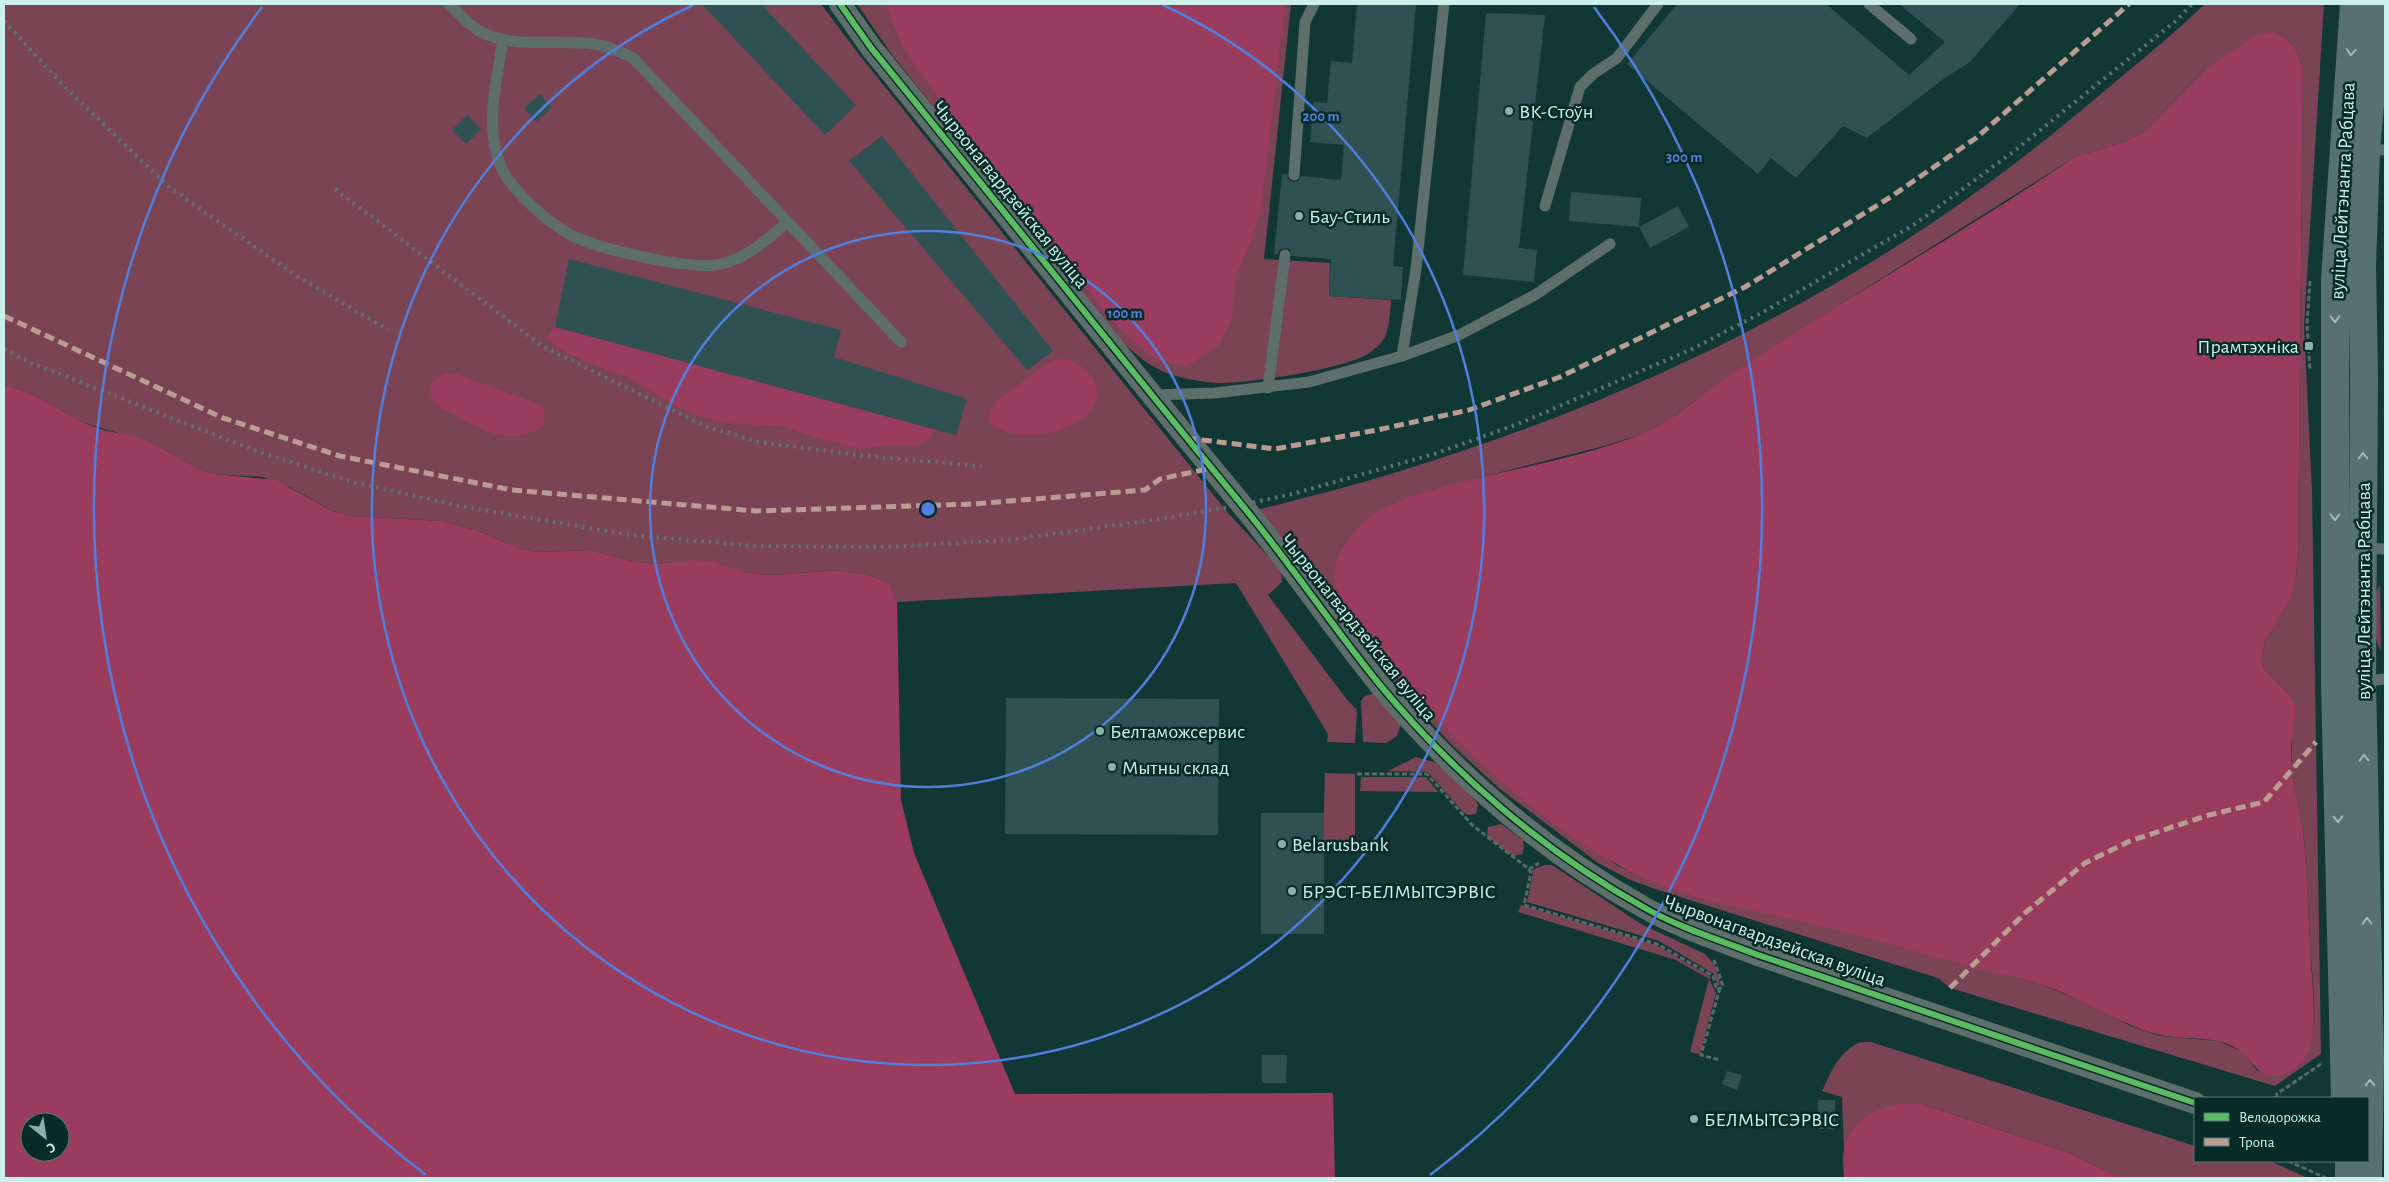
<svg xmlns="http://www.w3.org/2000/svg" width="2389" height="1182" viewBox="0 0 2389 1182" font-family="'Alegreya Sans',sans-serif">
<rect width="100%" height="100%" fill="#113834"/>
<g fill="#7b4454" fill-rule="evenodd">
<path d="M4,4H821L861,57L1228,513L1281,570L1282,582L1268,595L1348,701L1357,710L1355,743L1327,742L1328,734L1236,583L897,602L889,585L878,578L865,574L837,570L773,575L758,574L674,562L655,564L636,562L590,550L537,552L522,549L476,530L442,521L350,516L332,511L290,487L262,477L214,474L201,470L152,443L84,423L34,395L4,384Z"/>
<path d="M857,4H1291L1264,259L1330,263L1329,296L1391,300C1390,313 1390,332 1381,343C1377,347 1371,352 1366,355C1342,369 1246,384 1217,383C1200,382 1178,378 1162,371C1133,357 1112,331 1092,308L890,52Z"/>
<path d="M2205,4H2324L2304,326L2312,492L2321,1054L2275,1086L1950,988L1938,978L1661,891L1628,879L1598,863L1500,789L1452,745L1383,670L1256,510C1504,452 1760,347 1968,198C2019,162 2067,123 2114,83C2145,57 2176,32 2205,4ZM2275,32C2296,43 2299,52 2303,75L2298,552L2296,577L2265,640L2262,657L2264,669L2293,699L2291,770L2303,829L2305,852C2307,883 2309,913 2310,944C2312,983 2322,1031 2300,1065L2257,1071L2243,1052L2218,1041L2160,1036L2131,1026L2075,998L2038,983L1870,938L1689,894L1618,866L1528,802L1488,768L1442,726L1403,686L1356,628L1370,517L1395,503L1431,490L1604,446L1645,433L1671,418L1772,347L2075,157L2126,141L2145,131L2204,71Z"/>
<path d="M2380,584L2381,651C2371,631 2370,604 2380,584Z"/>
<path d="M1375,693L1401,723L1397,736L1386,743L1363,742L1361,701L1365,696Z"/>
<path d="M1416,757L1440,764L1476,801L1478,805L1476,814L1469,815L1464,813L1428,772L1388,771Z"/>
<path d="M1325,773L1355,774V843H1323Z"/>
<path d="M1361,777H1426L1438,792L1360,791Z"/>
<path d="M1501,824L1523,840L1524,848L1522,854L1513,856L1487,836L1488,827Z"/>
<path d="M1545,865H1552L1641,924L1705,954L1715,965L1720,984L1718,986L1714,974L1659,941L1527,902L1533,873L1532,870Z"/>
<path d="M1521,905L1656,945L1711,977L1709,979L1716,993L1700,1054L1690,1052L1709,979L1676,960L1518,912Z"/>
<path d="M1861,1042H1871L2195,1146V1161H2270L2308,1178H2121L2070,1153L1921,1104L1850,1136L1844,1150L1842,1097L1822,1091C1832,1070 1839,1051 1861,1042Z"/>
</g>
<g fill="#9a3c5d" fill-rule="evenodd">
<path d="M886,4H1285L1261,209L1250,243L1236,276L1232,319L1218,346L1187,366L1159,361L1142,349L1111,320L919,71L902,45Z"/>
<path d="M2275,32C2296,43 2299,52 2303,75L2298,552L2296,577L2290,599L2265,640L2262,657L2264,669L2293,699L2296,711L2291,746V770L2303,829L2305,852C2308,889 2309,926 2311,964C2313,989 2316,1016 2311,1042C2308,1054 2304,1063 2294,1069C2257,1091 2256,1056 2230,1045C2207,1035 2178,1041 2153,1033C2113,1021 2080,997 2040,984C2019,977 1997,974 1975,968C1918,952 1860,935 1802,922C1752,910 1699,901 1651,881C1559,842 1448,740 1385,663C1362,634 1321,596 1339,556C1347,540 1359,524 1374,514C1402,496 1437,488 1469,480C1526,466 1587,456 1641,434C1665,424 1687,407 1707,392C1728,376 1750,361 1772,347C1872,283 1976,224 2075,157L2126,141L2145,131L2204,71L2255,36Z"/>
<path d="M555,327L935,430L927,441L919,445H888L861,449L820,439L782,426L735,424L716,420L695,415L668,402L628,377L584,361L561,349L547,338Z"/>
<path d="M1057,359C1071,359 1081,363 1090,375C1126,423 1019,454 990,422V411L995,403L1043,366Z"/>
<path d="M454,373L538,404L545,411L544,425C514,448 485,432 457,416C442,408 427,403 431,383L444,374Z"/>
<path d="M4,384L34,395L84,423L103,430L136,437L152,443L201,470L214,474L276,480L332,511L350,516L442,521L476,530L522,549L537,552L590,550L636,562L655,564L692,560L713,562L744,572L758,574L773,575L837,570L865,574L878,578L890,585L897,602L901,800L914,853L1015,1094L1333,1093L1335,1178H4ZM30,1122H60V1152H30Z"/>
<path d="M1901,1103L1921,1104L2070,1153L2121,1178H1844C1844,1169 1842,1159 1844,1150C1848,1122 1877,1108 1901,1103Z"/>
</g>
<g fill="#2f5151">
<path d="M702,4H761L856,105L825,135Z"/>
<path d="M1357,4H1416L1393,266L1403,267L1401,300L1329,296L1331,259L1292,256L1290,249L1285,248L1279,250L1278,254H1274L1282,174H1287L1288,179L1293,182L1298,181L1301,176L1341,180L1344,145L1310,142L1313,102L1327,103L1331,61L1352,63Z"/>
<path d="M1677,4H1826L1909,75L1945,42L1899,4H2020L1969,63L1946,77L1867,138L1843,126L1796,178L1771,158L1758,174L1627,64Z"/>
<path d="M1486,13L1545,15L1519,248L1537,250L1534,282L1463,275Z"/>
<path d="M540,94L552,107L536,122L524,108Z"/>
<path d="M467,115L481,129L466,144L452,130Z"/>
<path d="M882,136L1053,351L1027,370L849,161Z"/>
<path d="M1571,192L1641,198L1639,227L1569,221Z"/>
<path d="M1678,206L1689,227L1650,248L1639,227Z"/>
<path d="M569,259L841,330L834,357L967,399L956,435L555,327Z"/>
<path d="M1006,698L1219,699L1218,835L1005,834Z"/>
<rect x="1261" y="813" width="63" height="121"/>
<path d="M1262,1055H1287L1286,1083H1262Z"/>
<path d="M1727,1071L1742,1075L1737,1090L1722,1084Z"/>
<rect x="1818" y="1100" width="17" height="29"/>
</g>
<g fill="none" stroke-linecap="round" stroke-linejoin="round">
<g stroke="#586a68" stroke-width="3" stroke-dasharray="5 2.5" stroke-linecap="butt">
<path d="M2310,281L2307,324L2310,370"/>
<path d="M1357,774H1427L1472,825L1529,869L1539,863"/>
<path d="M1529,869L1531,873L1524,905L1657,944L1713,976L1717,990L1723,986L1714,960"/>
<path d="M1720,988L1701,1055L1720,1060"/>
<path d="M2276,1098L2277,1094L2321,1064"/>
<path d="M2288,1161L2326,1178"/>
</g>
<g stroke="#5e6e6b" stroke-width="11">
<path d="M449,4C459,13 469,26 481,32C515,49 557,39 594,44C608,46 621,52 633,58L901,342"/>
<path d="M1869,4L1911,39"/>
<path d="M503,39C497,80 484,127 501,167C511,190 548,223 571,235C597,249 693,271 721,264C748,258 767,239 788,222"/>
<path d="M2366,150H2385"/>
<path d="M1294,175L1305,22L1314,4"/>
<path d="M1545,206L1580,87L1593,74L1617,58L1658,4"/>
<path d="M1402,356L1416,269L1444,4"/>
<path d="M1268,388L1285,255"/>
<path d="M1153,395L1215,393L1309,382L1402,356L1459,335L1535,295L1610,244"/>
<path d="M2362,548L2385,549"/>
<path d="M2362,681L2385,679"/>
</g>
<path stroke="#5e6e6b" stroke-width="22" d="M840,4L872,49C996,201 1118,355 1242,505C1290,563 1332,626 1380,685C1453,773 1544,852 1645,908C1680,928 1720,940 1758,955L2195,1103"/>
<g stroke="#57716e" stroke-width="28">
<path d="M2345,1098L2335,684V279L2354,4"/>
<path d="M2349,1161V1178"/>
<path d="M2368,1178L2370,1060L2362,681L2364,378L2362,266L2366,150L2379,4"/>
</g>
<g stroke="#5f7270" stroke-width="4" stroke-dasharray="2.5 5" stroke-linecap="butt">
<path d="M4,21L65,87L170,188L297,276L388,330"/>
<path d="M335,189L542,346L705,426L759,442L865,456L982,466"/>
<path d="M4,349L31,363L257,451L352,482L460,506L630,535L755,546L890,547L1009,540L1159,519L1242,505L1292,494L1434,454L1518,424L1692,349L1765,311L1915,224L2013,152L2177,20L2192,4"/>
</g>
<g stroke="#b99d93" stroke-width="5" stroke-dasharray="10 5" stroke-linecap="butt">
<path d="M4,316L223,418L340,456L512,490L756,511L973,504L1145,490L1160,479L1212,468"/>
<path d="M1187,438L1275,449L1377,430L1469,410L1560,377L1745,287L1889,198L1976,138L2129,4"/>
<path d="M1950,988L2025,913L2085,863L2130,841L2209,815L2264,802L2316,742"/>
</g>
<g stroke="#072b27" stroke-width="9">
<path id="cycleway" d="M840,4L872,49C996,201 1118,355 1242,505C1290,563 1332,626 1380,685C1453,773 1544,852 1645,908C1680,928 1720,940 1758,955L2195,1103"/>
</g>
<use href="#cycleway" stroke="#5cba63" stroke-width="6"/>
</g>
<defs><path id="oneway-chevron" d="M-2-3.5L2.5 0L-2 3.5" fill="none" stroke-width="1.6" stroke-linecap="round" stroke-linejoin="round" transform="scale(1.25)"/></defs>
<g stroke="#9cbdb8">
<use href="#oneway-chevron" transform="translate(2351 52) rotate(94)"/>
<use href="#oneway-chevron" transform="translate(2335 319) rotate(89)"/>
<use href="#oneway-chevron" transform="translate(2363 456) rotate(-90)"/>
<use href="#oneway-chevron" transform="translate(2335 517) rotate(90)"/>
<use href="#oneway-chevron" transform="translate(2364 758) rotate(-91)"/>
<use href="#oneway-chevron" transform="translate(2338 819) rotate(89)"/>
<use href="#oneway-chevron" transform="translate(2367 921) rotate(-91)"/>
<use href="#oneway-chevron" transform="translate(2370 1083) rotate(-90)"/>
</g>
<g fill="none" stroke="#517fdd" stroke-width="2.5">
<circle cx="928" cy="509" r="278"/>
<path d="M1163 5A556 556 0 1 1 693 5"/>
<path d="M426 1175A834 834 0 0 1 262 7M1594 7A834 834 0 0 1 1430 1175"/>
</g>
<g fill="#89b0aa" stroke="#072b27" stroke-width="2">
<circle cx="1509" cy="111" r="5"/>
<circle cx="1299" cy="216" r="5"/>
<rect x="2304" y="341" width="10" height="10" rx="2.5"/>
<circle cx="1100" cy="731" r="5"/>
<circle cx="1112" cy="767" r="5"/>
<circle cx="1282" cy="844" r="5"/>
<circle cx="1292" cy="891" r="5"/>
<circle cx="1694" cy="1119" r="5"/>
</g>
<g text-anchor="middle" stroke-width="5" stroke-linejoin="round" paint-order="stroke">
<g font-size="20" fill="#caf0e9" stroke="#072b27" text-anchor="start">
<text x="1519" y="118">ВК-Стоўн</text>
<text x="1309" y="223">Бау-Стиль</text>
<text x="2299" y="353" text-anchor="end">Прамтэхніка</text>
<text x="1110" y="738">Белтаможсервис</text>
<text x="1122" y="774">Мытны склад</text>
<text x="1292" y="851">Belarusbank</text>
<text x="1302" y="898">БРЭСТ-БЕЛМЫТСЭРВІС</text>
<text x="1704" y="1126">БЕЛМЫТСЭРВІС</text>
</g>
<g font-size="20" fill="#caf0e9" stroke="#072b27">
<text transform="translate(2342 191) rotate(-87)" y="7">вуліца Лейтэнанта Рабцава</text>
<text transform="translate(1011 194) rotate(51)" y="7">Чырвонагвардзейская вуліца</text>
<text transform="translate(2363 591) rotate(-90)" y="7">вуліца Лейтэнанта Рабцава</text>
<text transform="translate(1359 627) rotate(51)" y="7">Чырвонагвардзейская вуліца</text>
<text transform="translate(1775 940) rotate(20)" y="7">Чырвонагвардзейская вуліца</text>
</g>
</g>
<circle cx="928" cy="509" r="8" fill="#517fdd" stroke="#072b27" stroke-width="2.5"/>
<g font-size="15" text-anchor="middle" font-weight="bold" fill="#517fdd" stroke="#072b27" stroke-width="5" stroke-linejoin="round" paint-order="stroke">
<text x="1321" y="121">200 m</text>
<text x="1684" y="162">300 m</text>
<text x="1125" y="318">100 m</text>
</g>
<rect width="2389" height="1182" fill="none" stroke="#caf0e9" stroke-width="10"/>
<rect x="2194" y="1097" width="175" height="65" fill="#072b27" stroke="#557a75"/>
<rect x="2204" y="1113" width="25" height="8" fill="#5cba63" stroke="#557a75"/>
<text x="2239" y="1122" font-size="15" fill="#caf0e9">Велодорожка</text>
<rect x="2204" y="1138" width="25" height="8" fill="#b99d93" stroke="#557a75"/>
<text x="2239" y="1147" font-size="15" fill="#caf0e9">Тропа</text>
<g transform="translate(45 1137) rotate(150)"><circle r="24" fill="#072b27" stroke="#557a75"/>
<path d="M0-4L9 19L0 12L-9 19Z" fill="#89b0aa"/>
<text y="-8" font-size="14" font-weight="bold" text-anchor="middle" fill="#caf0e9">С</text>
</g>
</svg>
